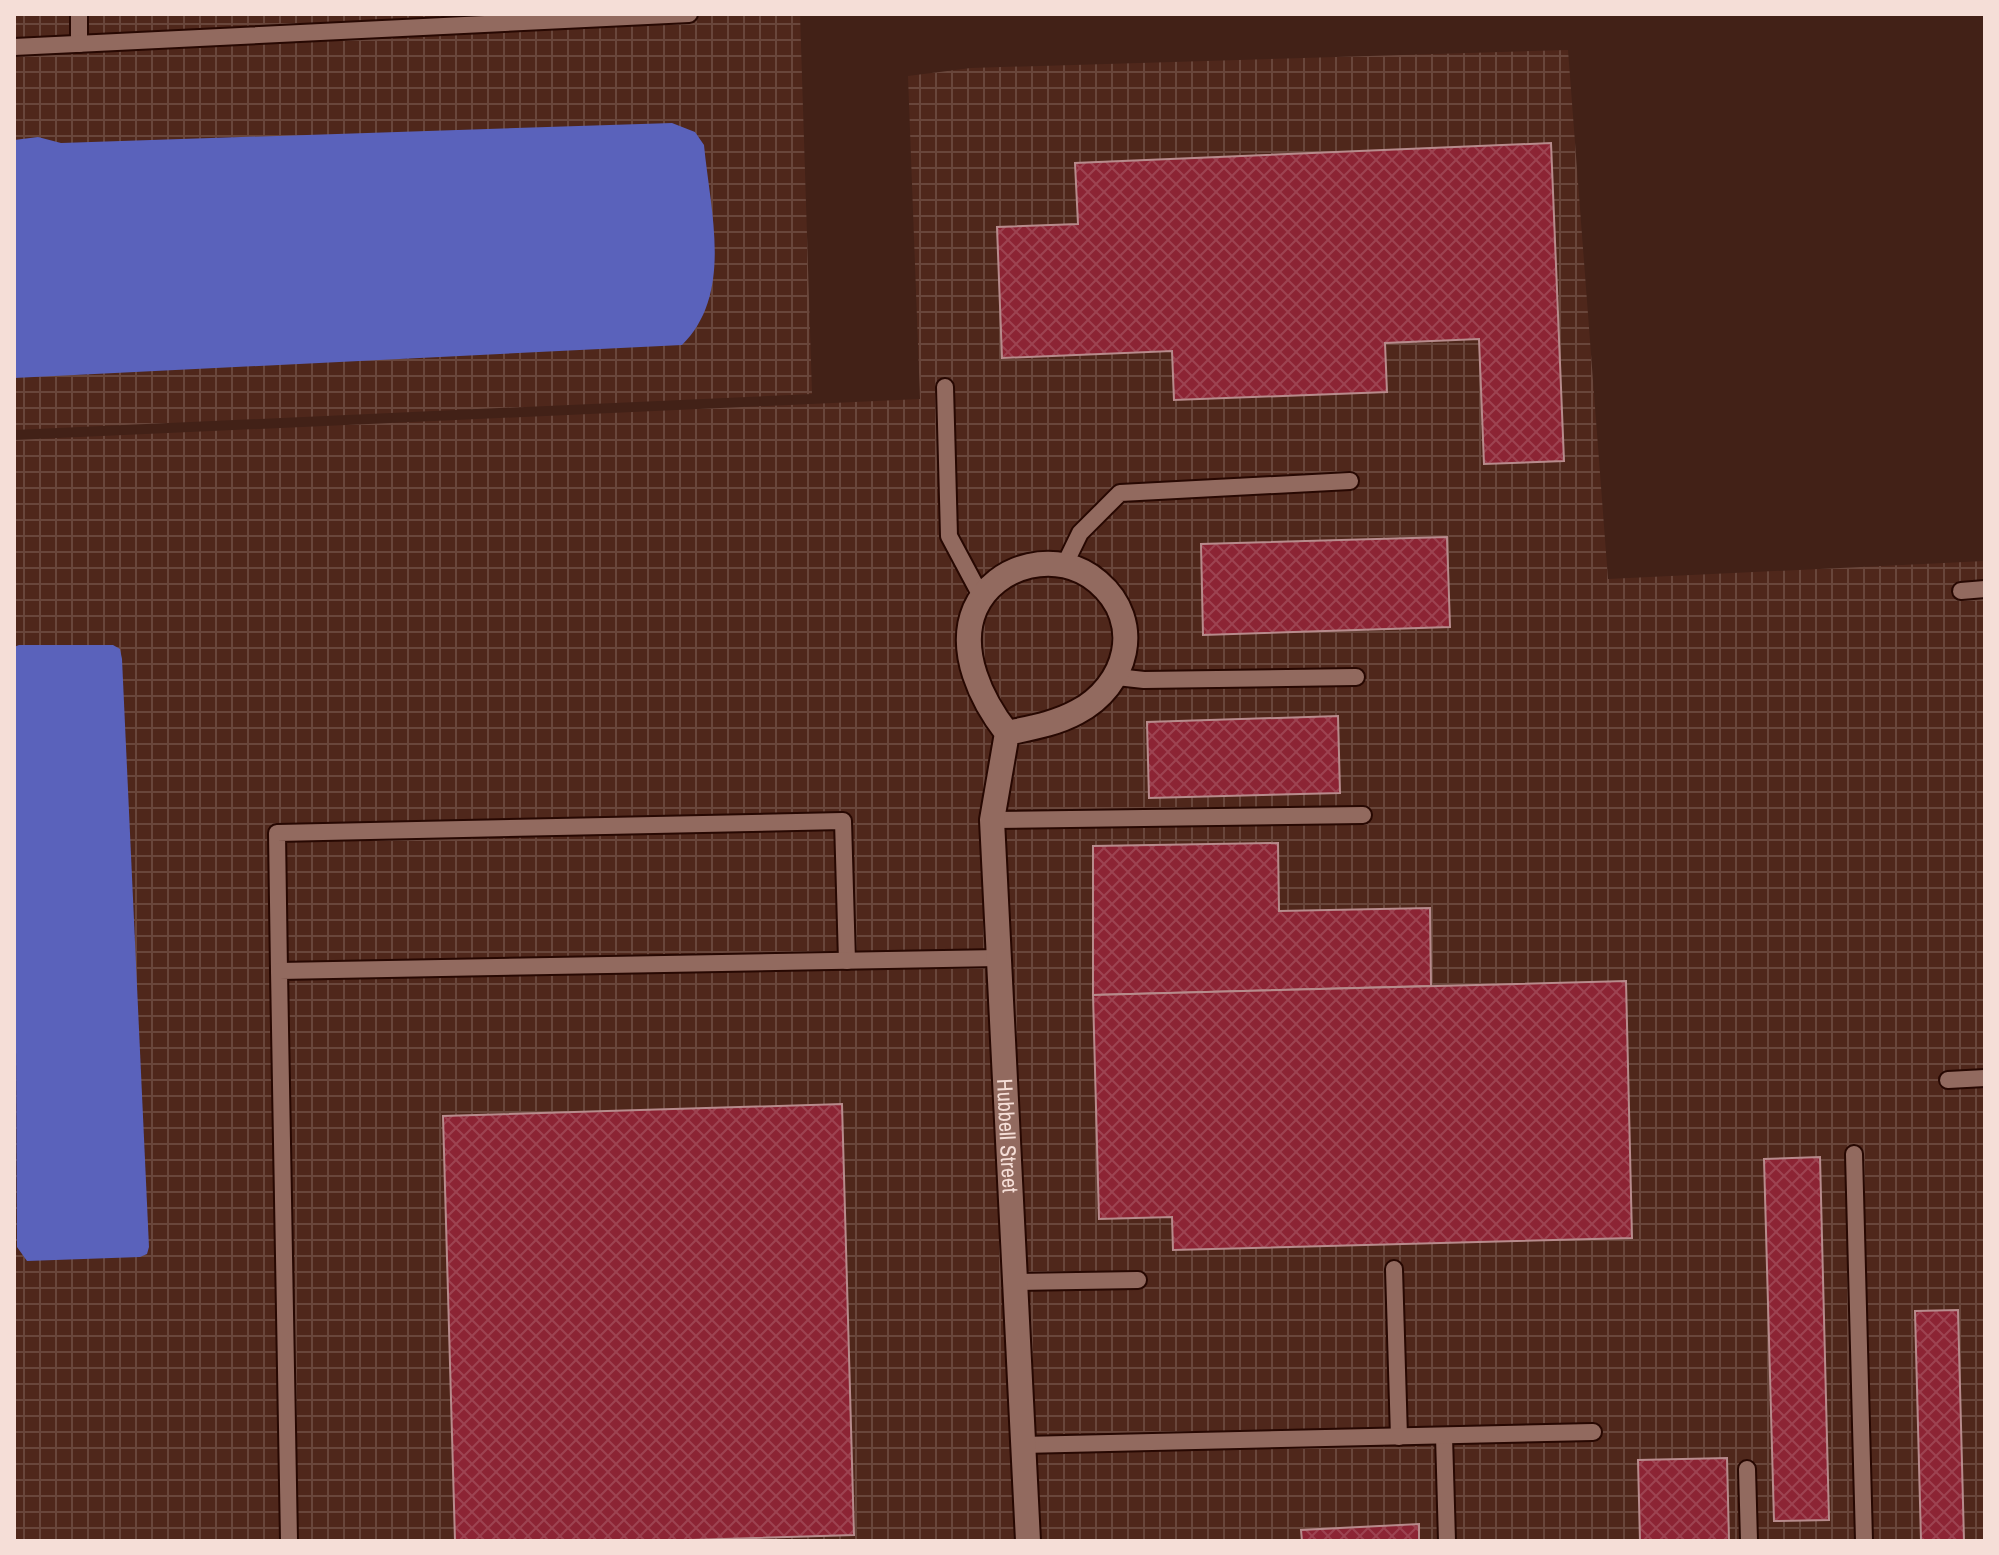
<svg xmlns="http://www.w3.org/2000/svg" width="1999" height="1555" viewBox="0 0 1999 1555" font-family="'Archivo Narrow',sans-serif">
<defs>
<pattern id="industrial-grid" width="8" height="8" patternUnits="userSpaceOnUse" patternTransform="scale(2)"><rect width="8" height="8" fill="#4f271b"/><path d="M0 4h8M4 0v8" fill="none" stroke="#69463b"/></pattern>
<pattern id="building-cross-hatch" width="8" height="8" patternUnits="userSpaceOnUse" patternTransform="scale(2)"><rect width="8" height="8" fill="#8c2434"/><path d="M0 0l8 8M0 8l8-8" fill="none" stroke="#9d4351"/></pattern>
</defs>
<rect width="100%" height="100%" fill="#422117"/>
<g fill="url(#industrial-grid)">
<path d="M14,14H800L812,394L14,430Z"/>
<path d="M1568,50L1608,579L1985,561V1541H14V440L920,399L908,76L971,68Z"/>
</g>
<g fill="#5a62bb">
<path d="M672,123L695,132L704,145C710,210 734,294 682,345L14,378V140L38,137L61,143Z"/>
<path d="M19,645H113L120,649L122,659L149,1247L147,1254L140,1257L27,1261L17,1247L14,647Z"/>
</g>
<g fill="url(#building-cross-hatch)" stroke="#b78b8c" stroke-width="2">
<path d="M1551,143L1564,461L1484,464L1479,339L1385,343L1387,392L1174,400L1172,351L1002,358L997,227L1078,224L1075,163Z"/>
<path d="M1447,537L1450,627L1203,635L1201,544Z"/>
<path d="M1338,716L1340,793L1149,798L1147,722Z"/>
<path d="M1278,843L1279,911L1430,908L1431,986L1093,995V846Z"/>
<path d="M1626,981L1632,1238L1173,1250L1172,1217L1099,1219L1093,995Z"/>
<path d="M842,1104L854,1535L657,1541H455L443,1116Z"/>
<path d="M1820,1157L1829,1520L1774,1521L1764,1159Z"/>
<path d="M1958,1310L1964,1541H1921L1915,1311Z"/>
<path d="M1727,1458L1729,1541H1640L1638,1460Z"/>
<path d="M1419,1524V1541H1302L1301,1530Z"/>
</g>
<g fill="none" stroke-linecap="round" stroke-linejoin="round">
<g stroke="#270802" stroke-width="20">
<g id="lane">
<path d="M79,14V44"/>
<path d="M14,47L689,14"/>
<path d="M945,387L949,536L981,596"/>
<path d="M1064,566L1080,533L1120,493L1350,481"/>
<path d="M1961,591L1985,589"/>
<path d="M1117,677L1144,680L1356,677"/>
<path d="M992,820L1363,815"/>
<path d="M279,971L277,833L843,821L847,961"/>
<path d="M1948,1080L1985,1078"/>
<path d="M1854,1154L1864,1541"/>
<path d="M1394,1269L1399,1437"/>
<path d="M1015,1282L1138,1280"/>
<path d="M1444,1436L1447,1541"/>
<path d="M1022,1445L1593,1432"/>
<path d="M1747,1469L1749,1541"/>
<path d="M289,1541L279,971L999,958"/>
</g>
</g>
<g stroke="#270802" stroke-width="28">
<g id="street">
<path id="s1" d="M1007,733C982,701 957,651 975,609C995,564 1059,548 1098,582C1145,622 1127,686 1077,712C1055,724 1030,728 1007,733L992,820L1028,1541"/>
</g>
</g>
<use href="#lane" stroke="#926a5f" stroke-width="16"/>
<use href="#street" stroke="#926a5f" stroke-width="24"/>
</g>
<g text-anchor="middle" stroke-width="7" stroke-linejoin="round" paint-order="stroke">
<g font-size="22" fill="#f5ded7" stroke="#37170e">
<text dy="8" stroke="none"><textPath href="#s1" startOffset="914">Hubbell Street</textPath></text>
</g>
</g>
<rect width="1999" height="1555" fill="none" stroke="#f5ded7" stroke-width="32"/>
</svg>
